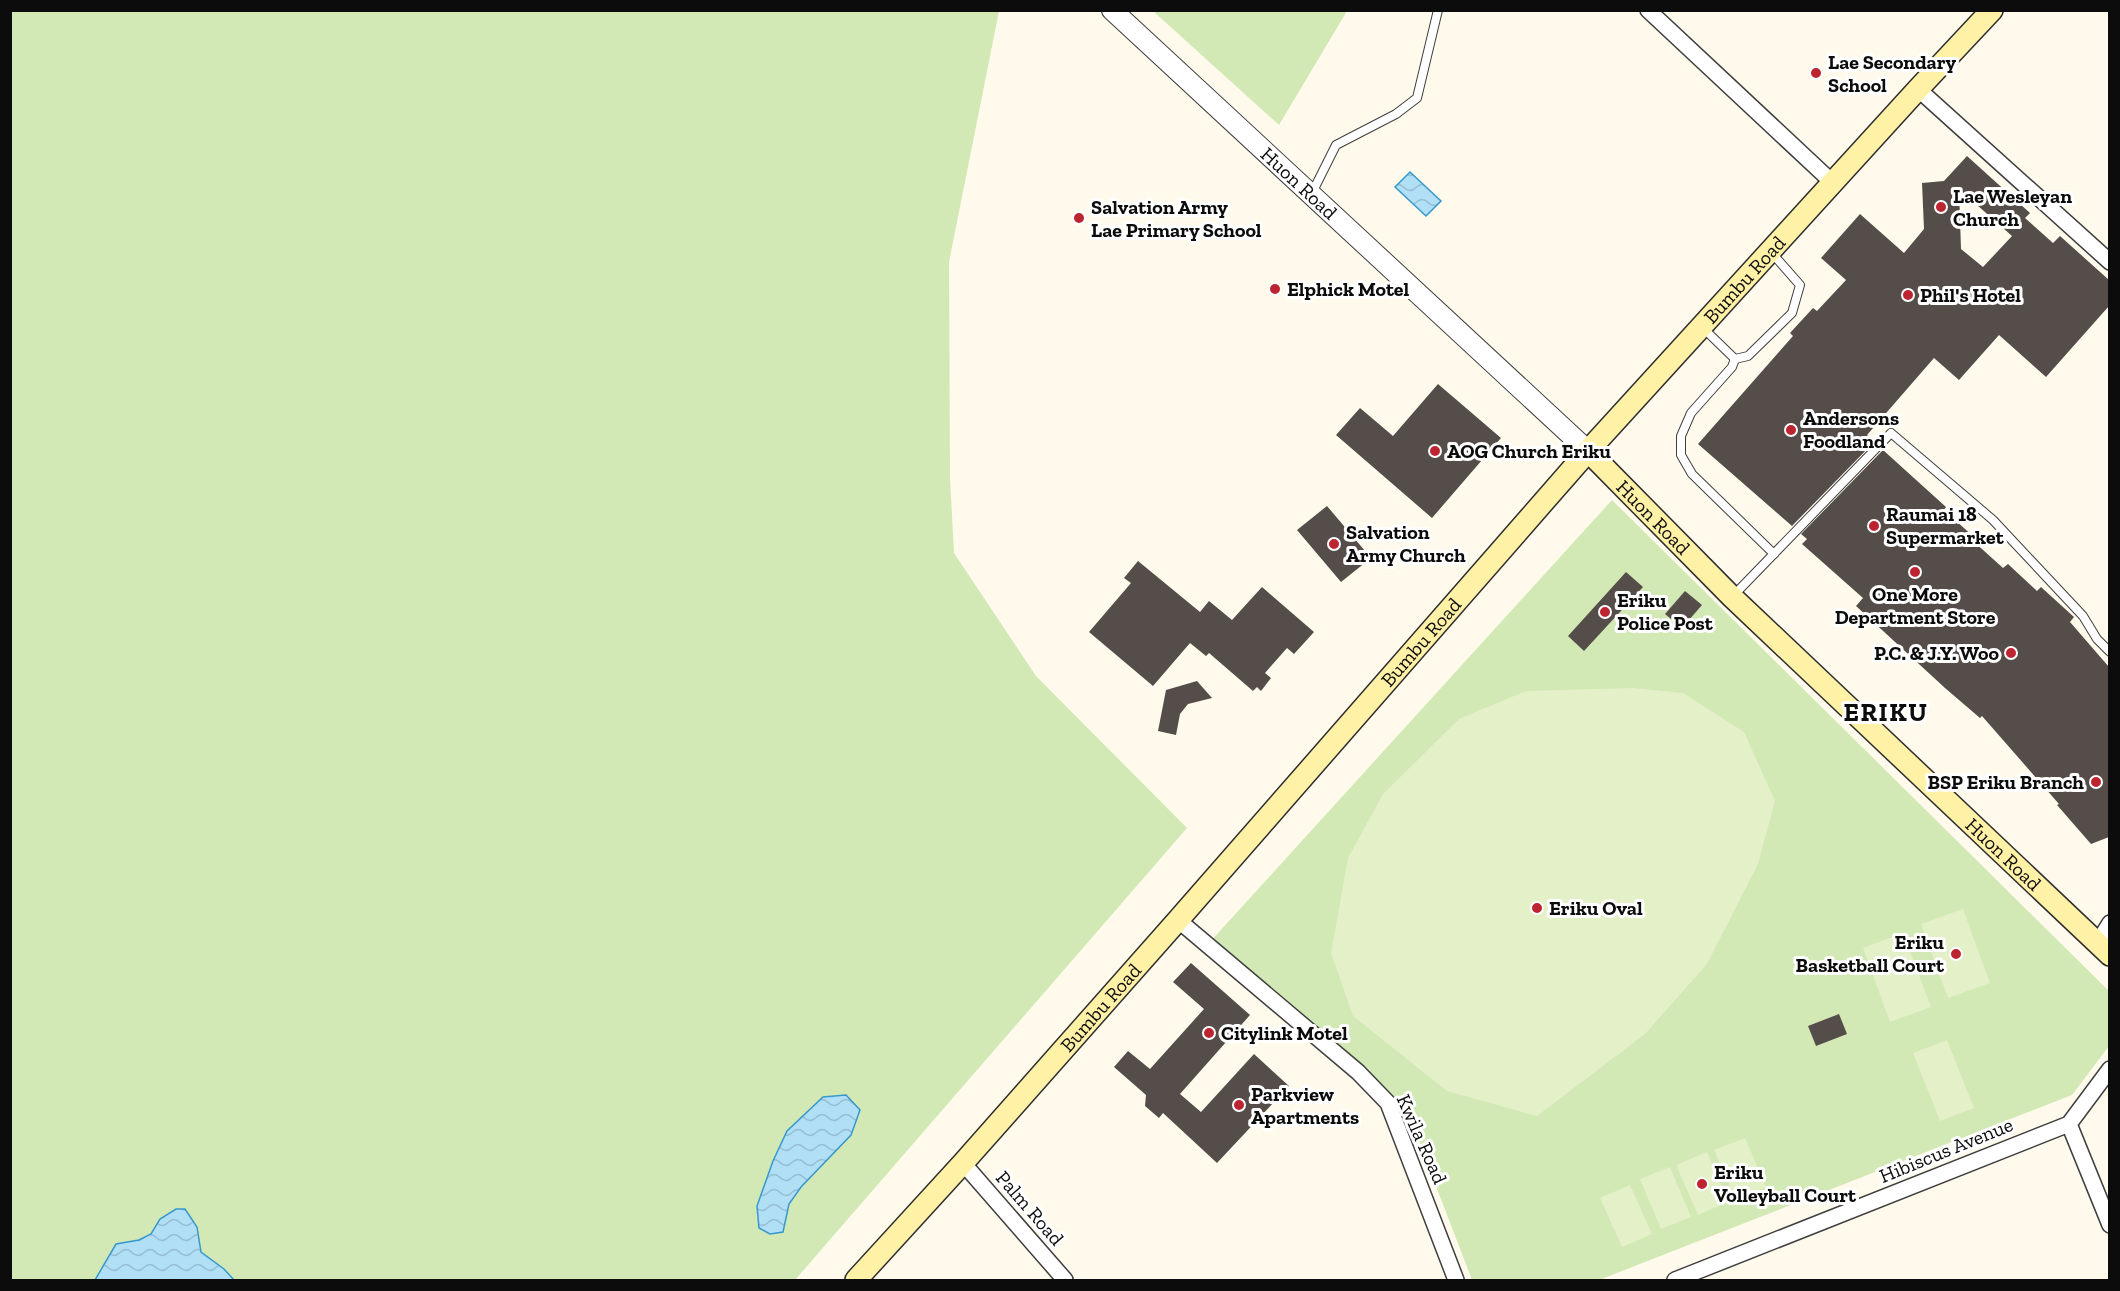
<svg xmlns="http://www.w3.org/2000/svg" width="2120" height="1291" viewBox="0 0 2120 1291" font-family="'Zilla Slab',serif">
<defs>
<pattern id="water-waves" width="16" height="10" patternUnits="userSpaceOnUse" patternTransform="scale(1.5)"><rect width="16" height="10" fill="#b0dff6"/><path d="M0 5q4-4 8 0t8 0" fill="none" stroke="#96bed2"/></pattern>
</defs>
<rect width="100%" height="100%" fill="#fffaeb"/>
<g fill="#d2e9b5">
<path d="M10,11H999L949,262L950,478L954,553L1036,676L1187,828L795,1280H11Z"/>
<path d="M1153,11H1347L1279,125Z"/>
<path d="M1612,500L2109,991V1046L2072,1095L1599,1280H1472L1419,1142L1209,943Z"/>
</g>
<g fill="#e4f0c7">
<path d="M1633,688L1683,693L1744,732L1775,801L1758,864L1707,964L1645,1034L1537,1116L1447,1091L1353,1016L1331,953L1348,858L1383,794L1459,719L1526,691Z"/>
<path d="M1963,909L1990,983L1948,998L1921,924Z"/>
<path d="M1903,933L1931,1007L1890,1022L1863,948Z"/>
<path d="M1947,1040L1974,1108L1940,1121L1913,1053Z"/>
<path d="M1745,1138L1766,1187L1736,1200L1714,1150Z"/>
<path d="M1707,1152L1728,1202L1698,1215L1676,1165Z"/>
<path d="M1670,1167L1691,1217L1661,1229L1640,1179Z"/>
<path d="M1630,1185L1652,1234L1622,1247L1600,1198Z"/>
</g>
<g fill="url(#water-waves)" stroke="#3798ce" stroke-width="1.5">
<path d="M1410,172L1441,201L1426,216L1395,187Z"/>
<path d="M846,1095L860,1110L851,1135L801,1187L789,1204L783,1232L770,1234L759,1228L757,1206L773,1161L787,1131L823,1097Z"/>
<path d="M176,1209H185L197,1227L201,1252L224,1269L234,1280H95L116,1244L139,1240L151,1234L160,1219Z"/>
</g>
<g fill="#554d49" fill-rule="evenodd">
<path d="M1967,156L2030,213L2025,218L2053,243L2060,236L2109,280V306L2046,377L1999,335L1959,380L1934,358L1867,435L1874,442L1792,526L1698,444L1793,336L1790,333L1813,308L1817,311L1846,280L1821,258L1860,214L1904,253L1924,229L1922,183L1944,181ZM1959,189L2012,236L1983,267L1961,249Z"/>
<path d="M1438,384L1501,438L1432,518L1336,435L1360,408L1393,436Z"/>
<path d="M1883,450L1946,507L1944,510L1975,538L1972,540L2003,568L2008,564L2037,591L2041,587L2074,617L2070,622L2109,667V837L2091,844L2057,805L2059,804L1982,716L1980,718L1945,688L1856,606L1863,598L1802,544L1807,539L1801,534Z"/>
<path d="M1327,506L1371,558L1341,582L1297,530Z"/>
<path d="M1138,561L1200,612L1209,601L1232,620L1262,587L1314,632L1294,654L1287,648L1265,673L1271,678L1261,691L1257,687L1253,691L1209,653L1206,656L1190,643L1153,686L1089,632L1131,583L1124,578Z"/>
<path d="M1626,572L1643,587L1584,651L1568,636Z"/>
<path d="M1685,591L1702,605L1682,628L1665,614Z"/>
<path d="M1197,681L1212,698L1188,704L1180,714L1176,735L1158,731L1166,690Z"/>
<path d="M1191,963L1250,1015L1180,1094L1201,1112L1254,1054L1289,1086L1217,1163L1163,1113L1159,1118L1145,1106L1146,1095L1114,1067L1128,1051L1150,1069L1204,1009L1173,982Z"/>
<path d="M1839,1014L1847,1034L1816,1046L1808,1026Z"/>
</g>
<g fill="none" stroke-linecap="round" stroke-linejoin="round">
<g stroke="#3f3f3f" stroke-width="10">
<g id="service">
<path d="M1312,193L1336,145L1396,114L1417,98L1438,10"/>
<path d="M1702,327L1735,359L1732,367L1691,413L1681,436V455L1692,474L1774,554"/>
<path d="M1735,359L1748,356L1792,313L1800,285L1771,252"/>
<path d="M1733,596L1891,433L1993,520L2083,616L2097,639L2110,652"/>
</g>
</g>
<g stroke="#3f3f3f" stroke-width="18">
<g id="minor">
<path d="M1648,10L1833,183"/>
<path d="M1918,89L2110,262"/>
<path d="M1178,920L1358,1072L1388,1103L1456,1280"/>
<path d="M2097,944L2110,923"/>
<path d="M2069,1124L2110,1225"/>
<path d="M963,1163L1065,1280"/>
<path d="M1675,1280L2069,1124L2110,1069"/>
</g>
</g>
<g stroke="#3f3f3f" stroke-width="22">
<g id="tertiary">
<path id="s1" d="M1112,10L1588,451"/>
</g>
</g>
<g stroke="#2e2e2e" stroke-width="24">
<g id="secondary">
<path id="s2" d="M1588,451L1732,597L2110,955"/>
<path id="s3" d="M856,1280L963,1163L1178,920L1588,451L1918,89L1992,10"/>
</g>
</g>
<use href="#service" stroke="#fff" stroke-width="8"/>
<use href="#minor" stroke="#fff" stroke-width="15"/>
<use href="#tertiary" stroke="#fff" stroke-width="20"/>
<use href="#secondary" stroke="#fff1a6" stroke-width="21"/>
</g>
<g fill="#bd2432" stroke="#fff" stroke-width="2">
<circle cx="1816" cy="73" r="6"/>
<circle cx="1941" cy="207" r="6"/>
<circle cx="1079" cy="218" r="6"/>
<circle cx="1275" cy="289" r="6"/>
<circle cx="1908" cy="295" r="6"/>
<circle cx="1791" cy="430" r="6"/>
<circle cx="1435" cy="451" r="6"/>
<circle cx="1874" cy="526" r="6"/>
<circle cx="1334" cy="544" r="6"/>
<circle cx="1915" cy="572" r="6"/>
<circle cx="1605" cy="612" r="6"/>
<circle cx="2011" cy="653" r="6"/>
<circle cx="2096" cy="782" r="6"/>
<circle cx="1537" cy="908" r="6"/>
<circle cx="1956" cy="954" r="6"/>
<circle cx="1209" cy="1033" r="6"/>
<circle cx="1239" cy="1105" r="6"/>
<circle cx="1702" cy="1184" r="6"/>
</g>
<g text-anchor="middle" stroke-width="6" stroke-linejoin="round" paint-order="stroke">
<g font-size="20" font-weight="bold" fill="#0c0c0c" stroke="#fff" text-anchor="start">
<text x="1828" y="69">Lae Secondary<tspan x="1828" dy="23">School</tspan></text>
<text x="1953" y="203">Lae Wesleyan<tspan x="1953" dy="23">Church</tspan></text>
<text x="1091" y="214">Salvation Army<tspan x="1091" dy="23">Lae Primary School</tspan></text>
<text x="1287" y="296">Elphick Motel</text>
<text x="1920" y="302">Phil's Hotel</text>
<text x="1803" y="425">Andersons<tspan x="1803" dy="23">Foodland</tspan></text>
<text x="1447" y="458">AOG Church Eriku</text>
<text x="1886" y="521">Raumai 18<tspan x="1886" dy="23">Supermarket</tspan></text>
<text x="1346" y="539">Salvation<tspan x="1346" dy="23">Army Church</tspan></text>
<text x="1915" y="601" text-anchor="middle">One More<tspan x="1915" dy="23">Department Store</tspan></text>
<text x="1617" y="607">Eriku<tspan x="1617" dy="23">Police Post</tspan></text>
<text x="1999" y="660" text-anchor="end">P.C. &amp; J.Y. Woo</text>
<text x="2084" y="789" text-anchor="end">BSP Eriku Branch</text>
<text x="1549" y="915">Eriku Oval</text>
<text x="1944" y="949" text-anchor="end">Eriku<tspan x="1944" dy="23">Basketball Court</tspan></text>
<text x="1221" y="1040">Citylink Motel</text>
<text x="1251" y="1101">Parkview<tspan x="1251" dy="23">Apartments</tspan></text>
<text x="1714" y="1179">Eriku<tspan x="1714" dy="23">Volleyball Court</tspan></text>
</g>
<g font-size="20" fill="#0c0c0c" stroke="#fff">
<text dy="7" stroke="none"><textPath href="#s1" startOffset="255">Huon Road</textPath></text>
<text dy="7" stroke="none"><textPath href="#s3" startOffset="1338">Bumbu Road</textPath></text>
<text dy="7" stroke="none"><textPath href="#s2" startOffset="93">Huon Road</textPath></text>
<text dy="7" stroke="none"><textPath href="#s3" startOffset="852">Bumbu Road</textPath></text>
<text dy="7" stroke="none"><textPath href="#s2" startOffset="579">Huon Road</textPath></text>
<text dy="7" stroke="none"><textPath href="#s3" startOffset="366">Bumbu Road</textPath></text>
<text transform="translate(1422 1139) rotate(66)" y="7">Kwila Road</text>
<text transform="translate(1946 1150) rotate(-22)" y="7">Hibiscus Avenue</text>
<text transform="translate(1030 1208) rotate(49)" y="7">Palm Road</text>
</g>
<g font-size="26" font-weight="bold" letter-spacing="1.5" fill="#0c0c0c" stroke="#fff">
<text x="1886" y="721">ERIKU</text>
</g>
</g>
<rect width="2120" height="1291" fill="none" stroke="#0c0c0c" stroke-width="24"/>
</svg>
